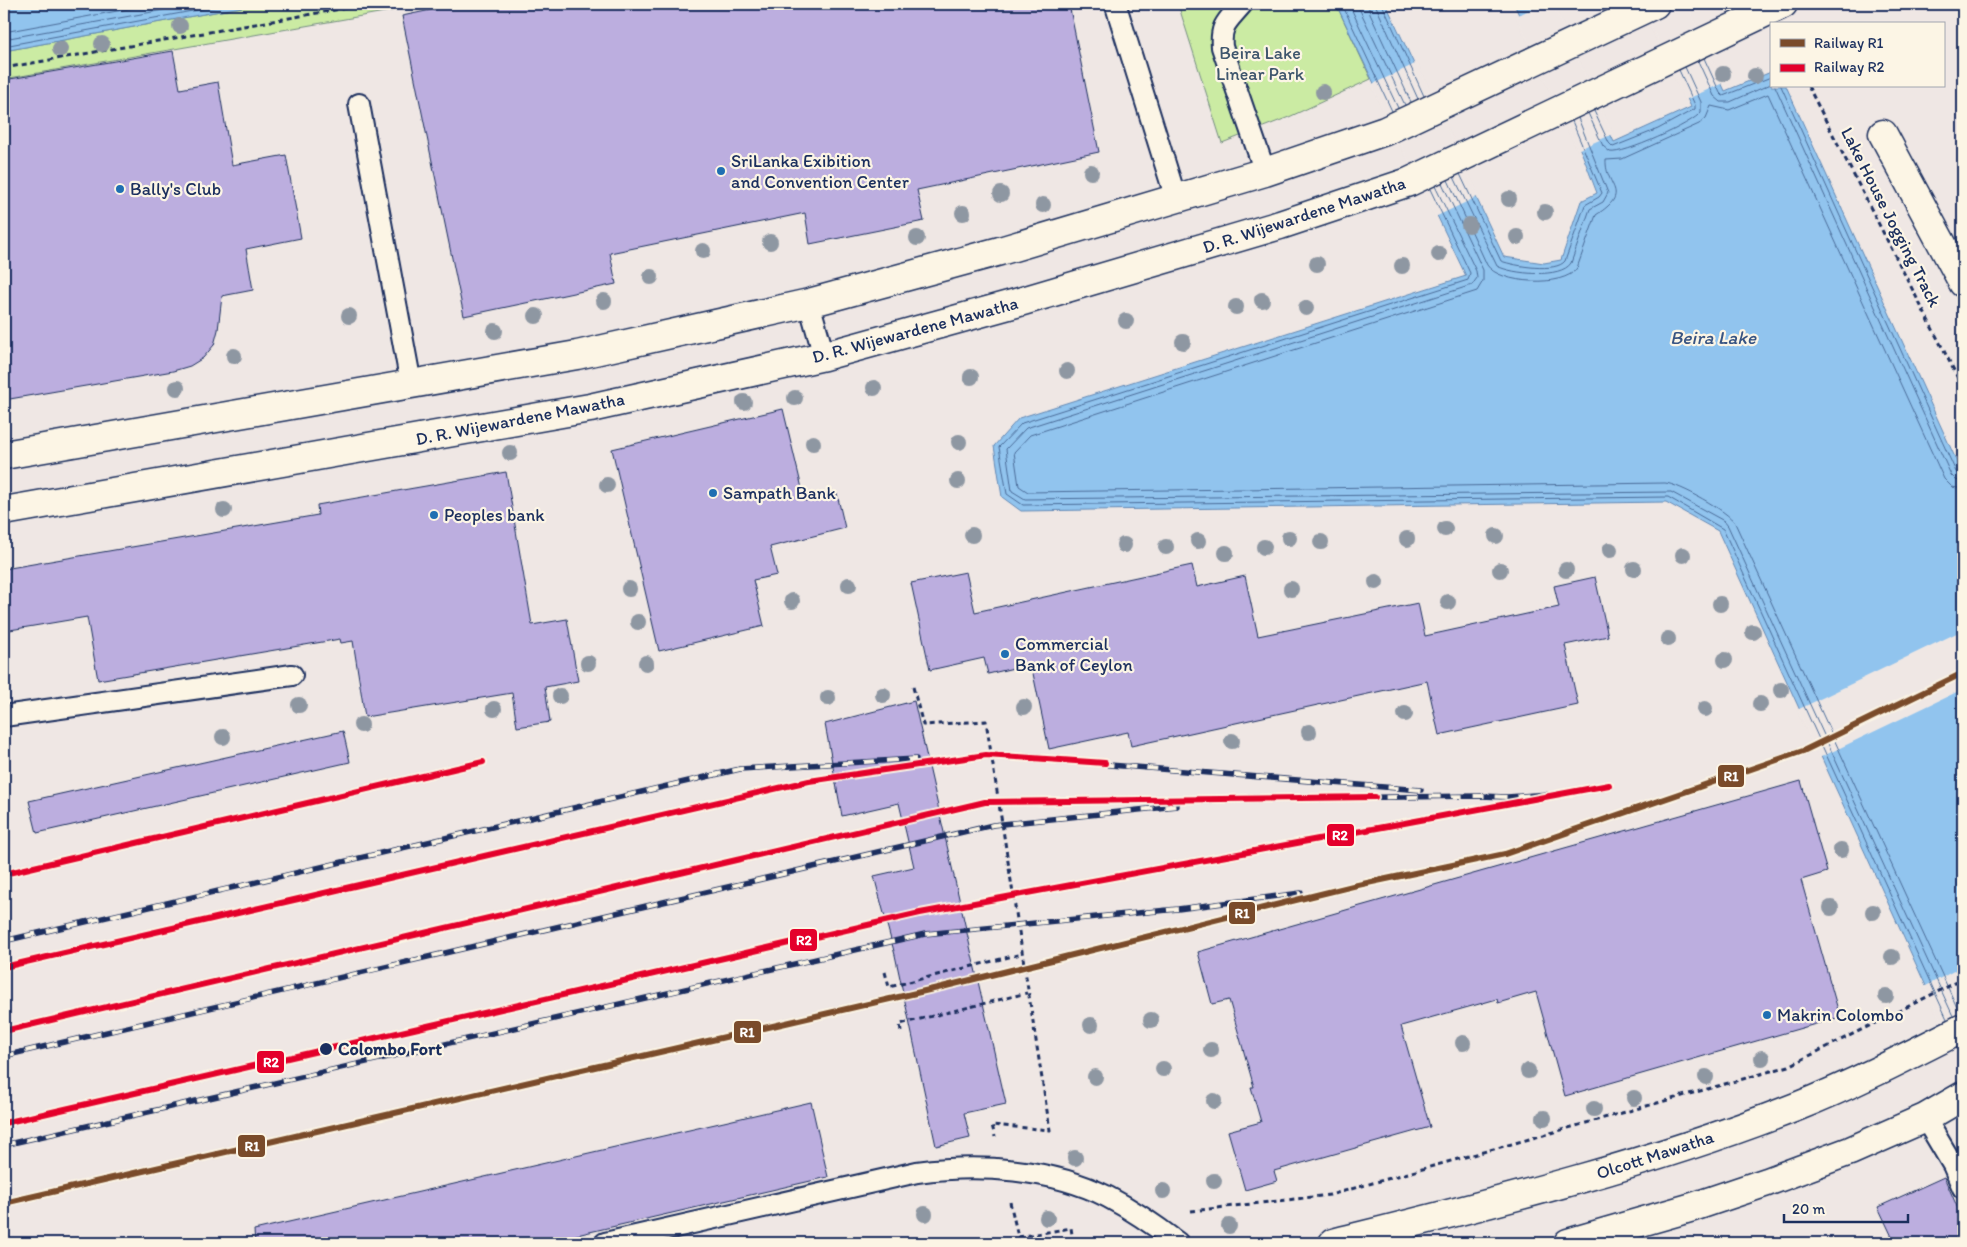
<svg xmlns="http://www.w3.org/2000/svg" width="1967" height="1247" viewBox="0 0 1967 1247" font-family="Itim,sans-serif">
<rect width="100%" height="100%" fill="#efe7e4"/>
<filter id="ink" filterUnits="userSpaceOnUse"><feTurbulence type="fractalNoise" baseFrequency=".02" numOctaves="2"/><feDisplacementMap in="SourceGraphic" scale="10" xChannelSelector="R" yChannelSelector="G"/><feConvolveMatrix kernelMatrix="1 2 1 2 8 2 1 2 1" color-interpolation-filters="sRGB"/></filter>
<g filter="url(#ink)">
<g fill="#cbeba3" stroke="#738d80">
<path d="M258,4H430L4,79V51Z"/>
<path d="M1178,4H1336L1371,79L1289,117L1222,143Z"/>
</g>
<g fill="#91c4ee" stroke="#6288b4">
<path d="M4,4H258L4,51Z"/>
<path d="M1336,4H1386L1504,257L1544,263L1561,260L1581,201L1597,193L1583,156L1514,4H1550L1614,142L1691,107L1643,4H1685L1725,91L1771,72V86H1786L1963,475V1067L1718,531L1666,502L1021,511L1002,497L994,446L1019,418L1466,276Z"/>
</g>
<g fill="#efe7e4">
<path d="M1543,4H1553L1613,134L1577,150L1516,16Z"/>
<path d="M1640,4H1688L1723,83L1685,100Z"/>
<path d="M1417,63L1479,196L1435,217L1371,85Z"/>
<path d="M1963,630V689L1819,758L1797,710Z"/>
<path d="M1963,966V1069L1924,987Z"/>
</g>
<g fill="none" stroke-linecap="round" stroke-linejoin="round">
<g stroke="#4a6b98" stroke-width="1">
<path d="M1342,4L1392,111"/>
<path d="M1349,4L1398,108"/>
<path d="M1357,4L1405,105"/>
<path d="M1368,4L1370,14L1411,102"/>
<path d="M1375,4L1418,99"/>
<path d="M1382,4L1424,96"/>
<path d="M4,32L155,4"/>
<path d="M4,39L196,4"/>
<path d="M4,46L230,4"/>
<path d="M1704,58L1720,93L1723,96L1771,77"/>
<path d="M1698,61L1714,96L1721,102H1730L1771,84"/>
<path d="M1775,86L1951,475L1956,480L1963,482"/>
<path d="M1781,86L1956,472L1963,476"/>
<path d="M1594,111L1609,143L1613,147L1658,129L1695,109V105L1679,70"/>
<path d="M1588,113L1603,146L1610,152C1623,155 1694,123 1701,112V102L1685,67"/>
<path d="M1460,174L1501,261C1515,266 1556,273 1565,261L1585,205L1599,197L1602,193L1572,121"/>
<path d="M1454,177L1497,266C1512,274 1561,279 1571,263L1590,209L1603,202L1608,193L1578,118"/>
<path d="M1448,180L1487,265C1499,284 1564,288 1577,268L1596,215C1633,191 1605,188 1606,160L1622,159L1699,124L1706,118L1711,106L1729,110L1768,94L1944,479L1952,487L1963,489"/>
<path d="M1442,183L1483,270V281L1477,291L1030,435L1014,452L1019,486L1028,492L1665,483C1679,484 1728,511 1735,523L1960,1014"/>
<path d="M1435,186L1476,271L1477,278L1472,285L1026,428L1006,449L1012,491L1025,499L1671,492L1724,521L1728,526L1953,1016"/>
<path d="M1430,189L1470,273L1468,280L1022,423L999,447L1007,494L1023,505L1668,497L1723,529L1947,1019"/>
</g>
</g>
<g fill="#bcaedf" stroke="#1b2f5e">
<path d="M460,4H1069L1099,152L917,190L924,221L810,244L805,213L610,253L616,284L464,316L402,16Z"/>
<path d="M173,51L180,89L218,82L232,165L286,155L301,238L246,249L253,290L222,296L218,330L214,345L203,358L190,366L173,371L4,400V80Z"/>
<path d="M783,409L805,501L837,494L845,528L770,547L777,575L753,580L764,626L659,651L612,449Z"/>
<path d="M506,472L532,625L567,619L578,681L545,687L550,722L517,727L512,693L365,717L353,641L341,643L340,639L98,680L87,617L4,631V569L318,515L317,505Z"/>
<path d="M1192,565L1197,587L1245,576L1258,636L1418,603L1425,636L1559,607L1554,586L1595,577L1608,636L1565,645L1578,705L1439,735L1427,681L1131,746L1128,732L1049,749L1031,664L988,674L984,658L930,670L911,583L966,572L975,612Z"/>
<path d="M914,701L1006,1104L964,1113L970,1138L936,1146L895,955L874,876L914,867L899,803L842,816L825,724Z"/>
<path d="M343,731L350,762L37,833L29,801Z"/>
<path d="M1801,781L1827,872L1801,880L1840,1017L1565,1096L1536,992L1498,1003L1497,999L1401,1026L1430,1127L1274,1171L1277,1181L1245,1190L1228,1131L1261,1122L1251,1087H1254L1229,1000L1212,1004L1198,952Z"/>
<path d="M811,1102L828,1177L542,1243H255L254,1230Z"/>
<path d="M1944,1177L1963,1220V1243H1895L1878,1207Z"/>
</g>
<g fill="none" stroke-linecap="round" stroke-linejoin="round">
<g stroke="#1b2f5e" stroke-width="24">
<g id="service">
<path d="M1242,4C1228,21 1220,24 1222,47L1265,172"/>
<path d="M1116,6L1176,199"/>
<path d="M359,104L411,384"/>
<path d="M809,303L824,356"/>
<path d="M4,716L292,675"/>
<path d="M1925,1118L1953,1165L1963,1188"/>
<path d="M605,1243L917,1172C979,1164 1051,1168 1108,1197C1133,1210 1156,1226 1178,1243"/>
</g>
</g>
<g stroke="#1b2f5e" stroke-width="31">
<path id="minor" d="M1883,134L1963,283"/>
</g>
<g stroke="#1b2f5e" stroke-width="31">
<g id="primary">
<path d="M4,455L577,355L809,303L1000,251L1265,172L1385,131L1655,4"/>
<path d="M4,511L590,408L824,356L1016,303L1280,225L1409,182L1783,4"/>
</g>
</g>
<g stroke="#1b2f5e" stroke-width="31">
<g id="trunk">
<path d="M1333,1243C1489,1204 1646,1166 1796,1107C1854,1084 1908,1056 1963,1028"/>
<path d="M1568,1243L1693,1207L1767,1182L1850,1151L1925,1118L1963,1096"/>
</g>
</g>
<g stroke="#1b2f5e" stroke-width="3" stroke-dasharray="5 4" stroke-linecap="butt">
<path d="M4,68L369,4"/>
<path d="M1808,86L1963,388"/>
<path d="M913,687L923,725L986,721L1050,1130L992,1125L995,1137"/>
<path d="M885,972L889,987L1021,954"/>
<path d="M901,1031L900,1024L1027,993"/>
<path d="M1010,1202L1018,1237L1071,1228L1073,1241L1064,1243"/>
<path d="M1191,1211L1330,1195L1789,1066L1963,979"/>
</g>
<use href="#service" stroke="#fcf5e5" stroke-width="20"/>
<use href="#minor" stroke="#fcf5e5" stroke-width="28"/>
<use href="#primary" stroke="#fcf5e5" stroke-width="28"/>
<use href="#trunk" stroke="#fcf5e5" stroke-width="28"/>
<g stroke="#1b2f5e" stroke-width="5.5">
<g id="rail">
<path d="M4,874L483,762"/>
<path d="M4,941L740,769L916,759"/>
<path d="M4,967L809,781L986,755L1421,790"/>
<path d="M4,1031L985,802L1481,796L1507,797L1562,793"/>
<path d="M4,1056L993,825L1177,806"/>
<path d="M4,1145L925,934L1178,909L1301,893"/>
<path d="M4,1203L942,987L1353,886L1505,854L1803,751"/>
<path d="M173,1243L185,1241"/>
</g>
</g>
<use href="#rail" stroke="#fcf5e5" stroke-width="4" stroke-dasharray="11" stroke-linecap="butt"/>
<g stroke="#fcf5e5" stroke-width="10">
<path id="rail-1" d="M4,1203L942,987L1353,886L1505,854L1803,751L1963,673"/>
</g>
<g stroke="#fcf5e5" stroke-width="10">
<g id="rail-2">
<path d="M4,874L483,762"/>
<path d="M4,967L809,781L986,755L1105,763"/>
<path d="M4,1031L985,802L1375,797"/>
<path d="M4,1123L920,913L1609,785"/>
</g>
</g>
<use href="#rail-1" stroke="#7a4b2a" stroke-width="6"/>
<use href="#rail-2" stroke="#e4002b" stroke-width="6"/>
</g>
<g fill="#8e97a2">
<circle cx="180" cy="26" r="8"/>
<circle cx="102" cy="44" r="8"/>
<circle cx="60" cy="49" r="8"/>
<circle cx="1723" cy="74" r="8"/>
<circle cx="1755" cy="76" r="8"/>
<circle cx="1323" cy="92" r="8"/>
<circle cx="1091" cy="172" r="8"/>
<circle cx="1001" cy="194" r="8"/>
<circle cx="1509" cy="199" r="8"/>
<circle cx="1043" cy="205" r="8"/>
<circle cx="1545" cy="212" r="8"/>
<circle cx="963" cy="213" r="8"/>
<circle cx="1469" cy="225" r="8"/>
<circle cx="1517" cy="237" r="8"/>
<circle cx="917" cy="238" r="8"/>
<circle cx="770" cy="242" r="8"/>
<circle cx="703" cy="251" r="8"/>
<circle cx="1439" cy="254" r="8"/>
<circle cx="1317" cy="264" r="8"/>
<circle cx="1402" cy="266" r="8"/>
<circle cx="651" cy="277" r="8"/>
<circle cx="1262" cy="300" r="8"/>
<circle cx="604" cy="301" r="8"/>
<circle cx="1236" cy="307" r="8"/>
<circle cx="1306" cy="308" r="8"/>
<circle cx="349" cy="316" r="8"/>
<circle cx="536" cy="316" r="8"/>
<circle cx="1126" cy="321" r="8"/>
<circle cx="495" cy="331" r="8"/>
<circle cx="1183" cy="342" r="8"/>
<circle cx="234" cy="356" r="8"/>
<circle cx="1067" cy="371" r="8"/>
<circle cx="971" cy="377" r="8"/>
<circle cx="177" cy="388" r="8"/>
<circle cx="874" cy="388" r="8"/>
<circle cx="795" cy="398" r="8"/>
<circle cx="744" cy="402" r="8"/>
<circle cx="959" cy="442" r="8"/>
<circle cx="813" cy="443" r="8"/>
<circle cx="510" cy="453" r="8"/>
<circle cx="958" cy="481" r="8"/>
<circle cx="607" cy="485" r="8"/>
<circle cx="224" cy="510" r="8"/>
<circle cx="1445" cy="529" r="8"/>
<circle cx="972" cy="535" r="8"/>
<circle cx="1496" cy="536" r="8"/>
<circle cx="1289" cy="538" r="8"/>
<circle cx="1407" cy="539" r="8"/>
<circle cx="1198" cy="541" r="8"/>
<circle cx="1321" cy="542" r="8"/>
<circle cx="1124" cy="545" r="8"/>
<circle cx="1166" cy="547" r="8"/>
<circle cx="1264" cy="547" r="8"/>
<circle cx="1610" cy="550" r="8"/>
<circle cx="1226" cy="553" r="8"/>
<circle cx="1683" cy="555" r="8"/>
<circle cx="1634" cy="569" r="8"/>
<circle cx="1500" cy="570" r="8"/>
<circle cx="1566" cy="570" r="8"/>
<circle cx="1376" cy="582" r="8"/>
<circle cx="849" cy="585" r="8"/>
<circle cx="629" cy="589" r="8"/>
<circle cx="1291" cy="589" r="8"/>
<circle cx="792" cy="601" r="8"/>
<circle cx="1448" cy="602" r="8"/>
<circle cx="1720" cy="604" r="8"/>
<circle cx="638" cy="622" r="8"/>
<circle cx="1753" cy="632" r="8"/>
<circle cx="1668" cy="639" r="8"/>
<circle cx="1725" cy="660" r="8"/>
<circle cx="588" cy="663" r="8"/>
<circle cx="646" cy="663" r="8"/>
<circle cx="1781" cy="690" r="8"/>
<circle cx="883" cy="695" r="8"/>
<circle cx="560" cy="696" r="8"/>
<circle cx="828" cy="698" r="8"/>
<circle cx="1760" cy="704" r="8"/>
<circle cx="299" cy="705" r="8"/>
<circle cx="1024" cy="707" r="8"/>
<circle cx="494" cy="709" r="8"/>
<circle cx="1705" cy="709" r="8"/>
<circle cx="1405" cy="714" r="8"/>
<circle cx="361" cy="725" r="8"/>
<circle cx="1309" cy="732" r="8"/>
<circle cx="223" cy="737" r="8"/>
<circle cx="1232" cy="741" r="8"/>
<circle cx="1841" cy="850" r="8"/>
<circle cx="1831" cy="908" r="8"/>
<circle cx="1873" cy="912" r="8"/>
<circle cx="1892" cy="957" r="8"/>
<circle cx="1886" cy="996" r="8"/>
<circle cx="1151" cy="1020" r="8"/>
<circle cx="1091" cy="1025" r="8"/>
<circle cx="1463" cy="1043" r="8"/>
<circle cx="1211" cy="1050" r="8"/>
<circle cx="1762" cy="1058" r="8"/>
<circle cx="1163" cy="1069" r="8"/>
<circle cx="1528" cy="1071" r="8"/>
<circle cx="1095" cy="1077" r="8"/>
<circle cx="1706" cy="1077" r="8"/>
<circle cx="1634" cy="1098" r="8"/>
<circle cx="1214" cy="1101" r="8"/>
<circle cx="1594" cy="1109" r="8"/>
<circle cx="1544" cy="1118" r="8"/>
<circle cx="1075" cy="1158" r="8"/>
<circle cx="1214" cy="1181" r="8"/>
<circle cx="1163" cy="1191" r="8"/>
<circle cx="925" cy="1214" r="8"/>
<circle cx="1047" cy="1218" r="8"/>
<circle cx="1229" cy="1226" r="8"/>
</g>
</g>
<g fill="#1f6fb2" stroke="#fcf5e5" stroke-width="2">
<circle cx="721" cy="171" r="5"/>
<circle cx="120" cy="189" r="5"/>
<circle cx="713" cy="493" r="5"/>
<circle cx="434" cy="515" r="5"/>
<circle cx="1005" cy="654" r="5"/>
<circle cx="1767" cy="1015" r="5"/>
</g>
<circle fill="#1b2f5e" stroke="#fcf5e5" stroke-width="2" cx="326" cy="1049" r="7"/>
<g text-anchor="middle" stroke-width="4.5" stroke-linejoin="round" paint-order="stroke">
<g font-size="18" fill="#3e556c" stroke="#fcf5e5">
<text x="1260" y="59">Beira Lake<tspan x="1260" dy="21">Linear Park</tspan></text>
</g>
<g font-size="18" fill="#1b2f5e" stroke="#fcf5e5" text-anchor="start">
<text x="731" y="167">SriLanka Exibition<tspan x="731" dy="21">and Convention Center</tspan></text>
<text x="130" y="195">Bally's Club</text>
<text x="723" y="499">Sampath Bank</text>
<text x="444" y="521">Peoples bank</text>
<text x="1015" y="650">Commercial<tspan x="1015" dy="21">Bank of Ceylon</tspan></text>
<text x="1777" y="1021">Makrin Colombo</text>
</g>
<g font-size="18" fill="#1b2f5e" stroke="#fcf5e5">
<text transform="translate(1304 215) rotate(-18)" y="6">D. R. Wijewardene Mawatha</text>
<text transform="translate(1891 217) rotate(63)" y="6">Lake House Jogging Track</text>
<text transform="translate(915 330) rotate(-15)" y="6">D. R. Wijewardene Mawatha</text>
<text transform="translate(520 419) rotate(-11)" y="6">D. R. Wijewardene Mawatha</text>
<text transform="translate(1655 1155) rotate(-18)" y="6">Olcott Mawatha</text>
</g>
<g font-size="18" font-weight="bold" fill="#1b2f5e" stroke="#fcf5e5" text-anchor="start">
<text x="338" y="1055">Colombo Fort</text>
</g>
<g font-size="19" font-style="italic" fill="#385482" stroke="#fcf5e5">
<text x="1713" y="344">Beira Lake</text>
</g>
</g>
<g stroke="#fcf5e5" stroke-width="2">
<rect x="1717" y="764" width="28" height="24" rx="5" fill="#7a4b2a"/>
<rect x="1326" y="823" width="29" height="24" rx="5" fill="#e4002b"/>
<rect x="1228" y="901" width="28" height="24" rx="5" fill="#7a4b2a"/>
<rect x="789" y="928" width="29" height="24" rx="5" fill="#e4002b"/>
<rect x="733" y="1020" width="29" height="24" rx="5" fill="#7a4b2a"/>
<rect x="256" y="1050" width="29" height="24" rx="5" fill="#e4002b"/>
<rect x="237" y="1134" width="29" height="24" rx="5" fill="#7a4b2a"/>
</g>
<g font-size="14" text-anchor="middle" font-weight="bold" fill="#fff">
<text x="1731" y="781">R1</text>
<text x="1340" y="840">R2</text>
<text x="1242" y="918">R1</text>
<text x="804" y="945">R2</text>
<text x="747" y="1037">R1</text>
<text x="271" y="1067">R2</text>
<text x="252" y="1151">R1</text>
</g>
<rect width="1967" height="1247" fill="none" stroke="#fcf5e5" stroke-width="20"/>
<rect x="10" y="10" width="1947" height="1227" fill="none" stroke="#1b2f5e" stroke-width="2" filter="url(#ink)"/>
<rect x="1770" y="22" width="175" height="65" fill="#fcf5e5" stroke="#a2a6af"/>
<rect x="1780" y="39" width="25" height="8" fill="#7a4b2a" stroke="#a2a6af"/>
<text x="1814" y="48" font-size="15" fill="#1b2f5e">Railway R1</text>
<rect x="1780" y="64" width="25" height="8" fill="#e4002b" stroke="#a2a6af"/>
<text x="1814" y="72" font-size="15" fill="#1b2f5e">Railway R2</text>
<path d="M1784 1214v8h124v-8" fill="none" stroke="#1b2f5e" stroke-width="2.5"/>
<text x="1792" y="1214" font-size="15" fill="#1b2f5e" stroke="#fcf5e5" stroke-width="4" paint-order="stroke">20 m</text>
</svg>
